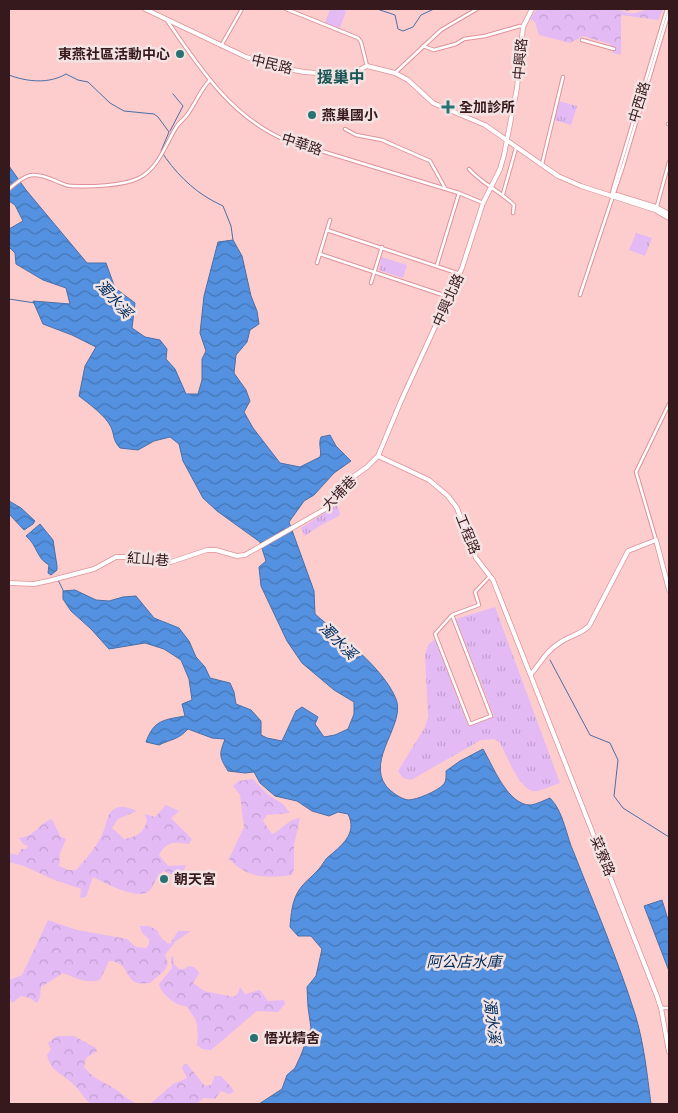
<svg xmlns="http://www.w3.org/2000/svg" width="678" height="1113" viewBox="0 0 678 1113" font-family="Quicksand,'Noto Sans TC',sans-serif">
<defs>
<pattern id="grass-tufts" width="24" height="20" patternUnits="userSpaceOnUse" patternTransform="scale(1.25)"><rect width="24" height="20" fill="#e3baf4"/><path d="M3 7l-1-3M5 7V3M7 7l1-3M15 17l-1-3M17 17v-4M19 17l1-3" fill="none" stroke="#c39fd1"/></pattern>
<pattern id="forest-crowns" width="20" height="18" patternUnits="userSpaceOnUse" patternTransform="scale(1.25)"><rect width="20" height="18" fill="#e3baf4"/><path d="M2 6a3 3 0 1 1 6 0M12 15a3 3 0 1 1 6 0" fill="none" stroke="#c39fd1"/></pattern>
<pattern id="water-waves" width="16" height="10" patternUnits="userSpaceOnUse" patternTransform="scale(1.25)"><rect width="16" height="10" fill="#5492e1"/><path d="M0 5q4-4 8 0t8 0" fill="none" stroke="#4676b6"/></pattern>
</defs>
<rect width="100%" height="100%" fill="#fdcdce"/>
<g fill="url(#grass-tufts)">
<path d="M330,9H341L346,11L340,28L325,23Z"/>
<path d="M559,101L577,106L571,125L554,120Z"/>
<path d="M636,233L652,238L645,256L629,250Z"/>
<path d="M381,257L407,265L403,278L379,270Z"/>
<path d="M337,505L340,513L339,516L321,525L305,536L301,528Z"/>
<path d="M495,607L560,783C552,785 544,790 537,791C520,794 507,755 500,743L494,739L481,740L411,780L403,778L398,771L425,727L428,717L425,655L428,645L435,639L468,726L494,716L456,619Z"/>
</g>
<g fill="url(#forest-crowns)">
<path d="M537,9H618C634,17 635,12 650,9C654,8 659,9 663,9L658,20L621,15V55L613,53L610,44L583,36L570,43L539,35L535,22L530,19Z"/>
<path d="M253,779L267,794L283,804L290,813L267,815L263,821L272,834C283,829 288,819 300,818L294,845V869L292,875C265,878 249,879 229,859L244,827L240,795L233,786L239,781Z"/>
<path d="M166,805L179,811L171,818L192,839L189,844C175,842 167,840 159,855L168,866L186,865L181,879L164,871C154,877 157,880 151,889C140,903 106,883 93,877L86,897L80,898L81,889L52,879L24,866L9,862V853L18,855L21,849H26L28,846L23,844L19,838C35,837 39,823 52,819L60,836L66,839L60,853L59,866L68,870H76C87,858 98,845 104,830C107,823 107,813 114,809C122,804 129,808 137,811L118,819L112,828L124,839C137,837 143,833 147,821L145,814L155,817Z"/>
<path d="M48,920L77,930L127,939L136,947L146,948L149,944V939L142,933L140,926H149L157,930C160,937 163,941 170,944L178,931H191L176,941L165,955L168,963L165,970L150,983C146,983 141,984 137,983C125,979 129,962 109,961L100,980C86,984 76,978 63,973L41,987L40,997L37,1003L30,998L21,996L12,1003L9,998V980L22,975Z"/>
<path d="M173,956L174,964L179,969H184L188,966L194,967L198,971L199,974L193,983L204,991L234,997L238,993L240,987L245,994L260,990L268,1001L284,1000L285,1004L278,1012L257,1011L211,1050L202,1049L197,1045C199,1026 198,1021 186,1006C177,1007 160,993 159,984L172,968L171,957Z"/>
<path d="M57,1036H74L96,1048L97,1051L86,1058L84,1067C93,1078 98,1079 110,1086C120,1091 127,1100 137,1104H91C85,1100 81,1092 75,1086C65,1075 50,1072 47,1055L51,1049L48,1043Z"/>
<path d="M187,1064L205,1086L211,1085L215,1076H221L232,1088L234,1092L229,1094L221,1091L215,1099L204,1098L196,1104H150L173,1084L187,1078L182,1068L183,1065Z"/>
</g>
<g fill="url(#water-waves)" stroke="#4b6ea6">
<path d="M9,166L26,190L87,263H106L115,288L135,303L132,328L145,337L160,340L167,349L166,359L175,369L186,394H198L202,380V359L206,351L200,333L204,296L218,242L233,240L242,256L251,296L257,311L259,324L250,330L247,342L236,355L234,373L246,390L250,401L244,412L253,428L280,463L300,467L320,457C322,450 318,445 321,437L330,435L336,446L351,461L334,473L314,495L304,501L289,522L314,591L315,614C341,637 383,667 396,699C406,724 366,759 386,786C391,792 401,799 408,800C417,800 437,791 443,785C447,781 446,775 446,771L460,761L483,749C493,766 508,806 531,805C537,804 545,800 550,798C564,812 566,836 574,853C595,907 618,960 635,1014C644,1043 647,1074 651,1104H259L282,1089L287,1075L295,1068L301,1055L311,1028L308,1007L307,987L316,976L322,949L311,936H298L290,927C291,914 292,901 299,890C304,882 312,877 318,870C322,866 324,861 327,858C341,846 358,834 348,814L338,812L329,816L312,811L297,801L275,796L260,783L254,772L245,773L228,771C219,756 219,755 225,739L212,738L188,729C178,740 171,739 159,745L146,742C154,720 163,720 185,716L182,704L192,700L189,679L181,660L164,649L145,643L109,649L91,629L71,611L63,599V591L75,590L96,600L109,601L123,597L136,596L154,618L179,628L189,641L196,657L205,667L210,678L230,683L234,692L236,704L251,710L261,721V735L267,738L282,741L296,711L302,707L318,717L315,724L324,737L335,735L348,729L354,714V702L334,690L302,663L287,641L261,586L259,567L266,561L260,542L217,511L203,498L183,461L179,444L170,437L154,441L138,450L120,448C112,439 115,436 111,427C106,416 88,403 79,396L85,366L96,347L72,335L43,324L33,301L70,304L66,288L43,280L16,264L15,253L9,247V229L23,221L15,205L9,201Z"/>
<path d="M9,501L21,508L35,521L33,524L24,530L9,514Z"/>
<path d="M40,524L53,540L57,566V570L51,575L48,573L49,565C36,558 38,546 26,536Z"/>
<path d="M662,900L669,923V971L644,906Z"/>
</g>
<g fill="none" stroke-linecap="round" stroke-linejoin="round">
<g stroke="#4b6ea6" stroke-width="1">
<path d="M377,9L395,15L398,29L403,31L413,27L421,15L434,9"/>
<path d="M624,9L626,10L636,9"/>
<path d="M9,75C27,82 49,84 66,74L78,80L88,82L110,103L124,111L154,114L158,117L169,132L161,151C174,171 191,189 213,201C216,203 220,204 223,206L231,226L233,240"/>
<path d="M170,131L183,106L173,94"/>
<path d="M9,299L35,303"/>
<path d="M58,580L64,592"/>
<path d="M550,660L590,735L610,743L618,760L614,796L623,808L669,837"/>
</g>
<g stroke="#de9398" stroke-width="4.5">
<g id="street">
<path d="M286,9L358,38L361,42L367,66"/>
<path d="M166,19C198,66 231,117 285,140L459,193L483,203"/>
<path d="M582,40L614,49"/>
<path d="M221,46L242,9"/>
<path d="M423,46L434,50L456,44L464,39L485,36L520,26L523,27"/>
<path d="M395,73L441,30L477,9"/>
<path d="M668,124H669"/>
<path d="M345,129L356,135L382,140L430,161L445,188"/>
<path d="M542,164L563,77"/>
<path d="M469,169C482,184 500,191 514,205L513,213"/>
<path d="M9,189C27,173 33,171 56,181C61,183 66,186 71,186C88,187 124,186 139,178C159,168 166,143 177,126C180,122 184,119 187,115C196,103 200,90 210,80"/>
<path d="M503,194L516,148"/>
<path d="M612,194L613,189L667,9"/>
<path d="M657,206L669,162"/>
<path d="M327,230L460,274"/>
<path d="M320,254L449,297"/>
<path d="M317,263L330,220"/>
<path d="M437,265L459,193"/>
<path d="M371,283L382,247"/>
<path d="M580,295L623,166L669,12"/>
<path d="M656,540L636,472L669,404"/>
<path d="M452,615L491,716L470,724L435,634L452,615L479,605L475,592L490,576"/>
<path d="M661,1008H669"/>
</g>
</g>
<g stroke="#de9398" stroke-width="5.5">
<g id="secondary">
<path d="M145,9L246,57L272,66L304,72L344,75L350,74L367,66L395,73L408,80L433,103L485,125L558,176L581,186L655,210L669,218"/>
<path d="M612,196L617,195L656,207L669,214"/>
<path d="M378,456L429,480L448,496L457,508L476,558L493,580L657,996L661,1008L669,1052"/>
<path d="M9,583L34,584L48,581L94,569L116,557H125L171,562L207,550H216L237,556L245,555L327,508L336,501L353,477L367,467L378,456L401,401L462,268L483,203L500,169L504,155L517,88L523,27L532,9"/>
<path d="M531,674C540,664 546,651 558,644C568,636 580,635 589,626L628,551L656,540L669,590"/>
</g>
</g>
<use href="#street" stroke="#fff" stroke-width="2.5"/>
<use href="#secondary" stroke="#fff" stroke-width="4"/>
</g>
<g fill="#277272" stroke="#f4e3e3" stroke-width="2">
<circle cx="180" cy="54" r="5"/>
<path d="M445.5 99.5h5v5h5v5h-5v5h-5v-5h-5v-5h5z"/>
<circle cx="312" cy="115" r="5"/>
<circle cx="164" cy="879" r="5"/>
<circle cx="254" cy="1038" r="5"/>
</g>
<g text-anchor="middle" stroke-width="5" stroke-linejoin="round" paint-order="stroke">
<g font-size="14" font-weight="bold" fill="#36191c" stroke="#f4e3e3" text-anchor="start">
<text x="170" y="59" text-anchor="end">東燕社區活動中心</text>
<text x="459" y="112">全加診所</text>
<text x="322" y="120">燕巢國小</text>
<text x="174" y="884">朝天宮</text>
<text x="264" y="1043">悟光精舍</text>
</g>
<g font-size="14" fill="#36191c" stroke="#f4e3e3">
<text transform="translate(520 59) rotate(-85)" y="5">中興路</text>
<text transform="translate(272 64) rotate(14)" y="5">中民路</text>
<text transform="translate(639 102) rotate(-73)" y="5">中西路</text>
<text transform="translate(302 144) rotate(18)" y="5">中華路</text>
<text transform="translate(448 300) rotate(-66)" y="5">中興北路</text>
<text transform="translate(339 493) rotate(-46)" y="5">大埔巷</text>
<text transform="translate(468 534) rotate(68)" y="5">工程路</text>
<text transform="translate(148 559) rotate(4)" y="5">紅山巷</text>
<text transform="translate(603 856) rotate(68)" y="5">菜寮路</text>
</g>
<g font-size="15" font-style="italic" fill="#033062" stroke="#f4e3e3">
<text transform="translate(114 299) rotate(48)" y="5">濁水溪</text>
<text transform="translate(338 641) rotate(45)" y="5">濁水溪</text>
<text x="464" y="967">阿公店水庫</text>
<text transform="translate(492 1021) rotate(83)" y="5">濁水溪</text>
</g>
<g font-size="16" font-weight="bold" fill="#1a5656" stroke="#f4e3e3">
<text x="341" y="83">援巢中</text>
</g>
</g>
<rect width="678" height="1113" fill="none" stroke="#36191c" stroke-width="20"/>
</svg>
